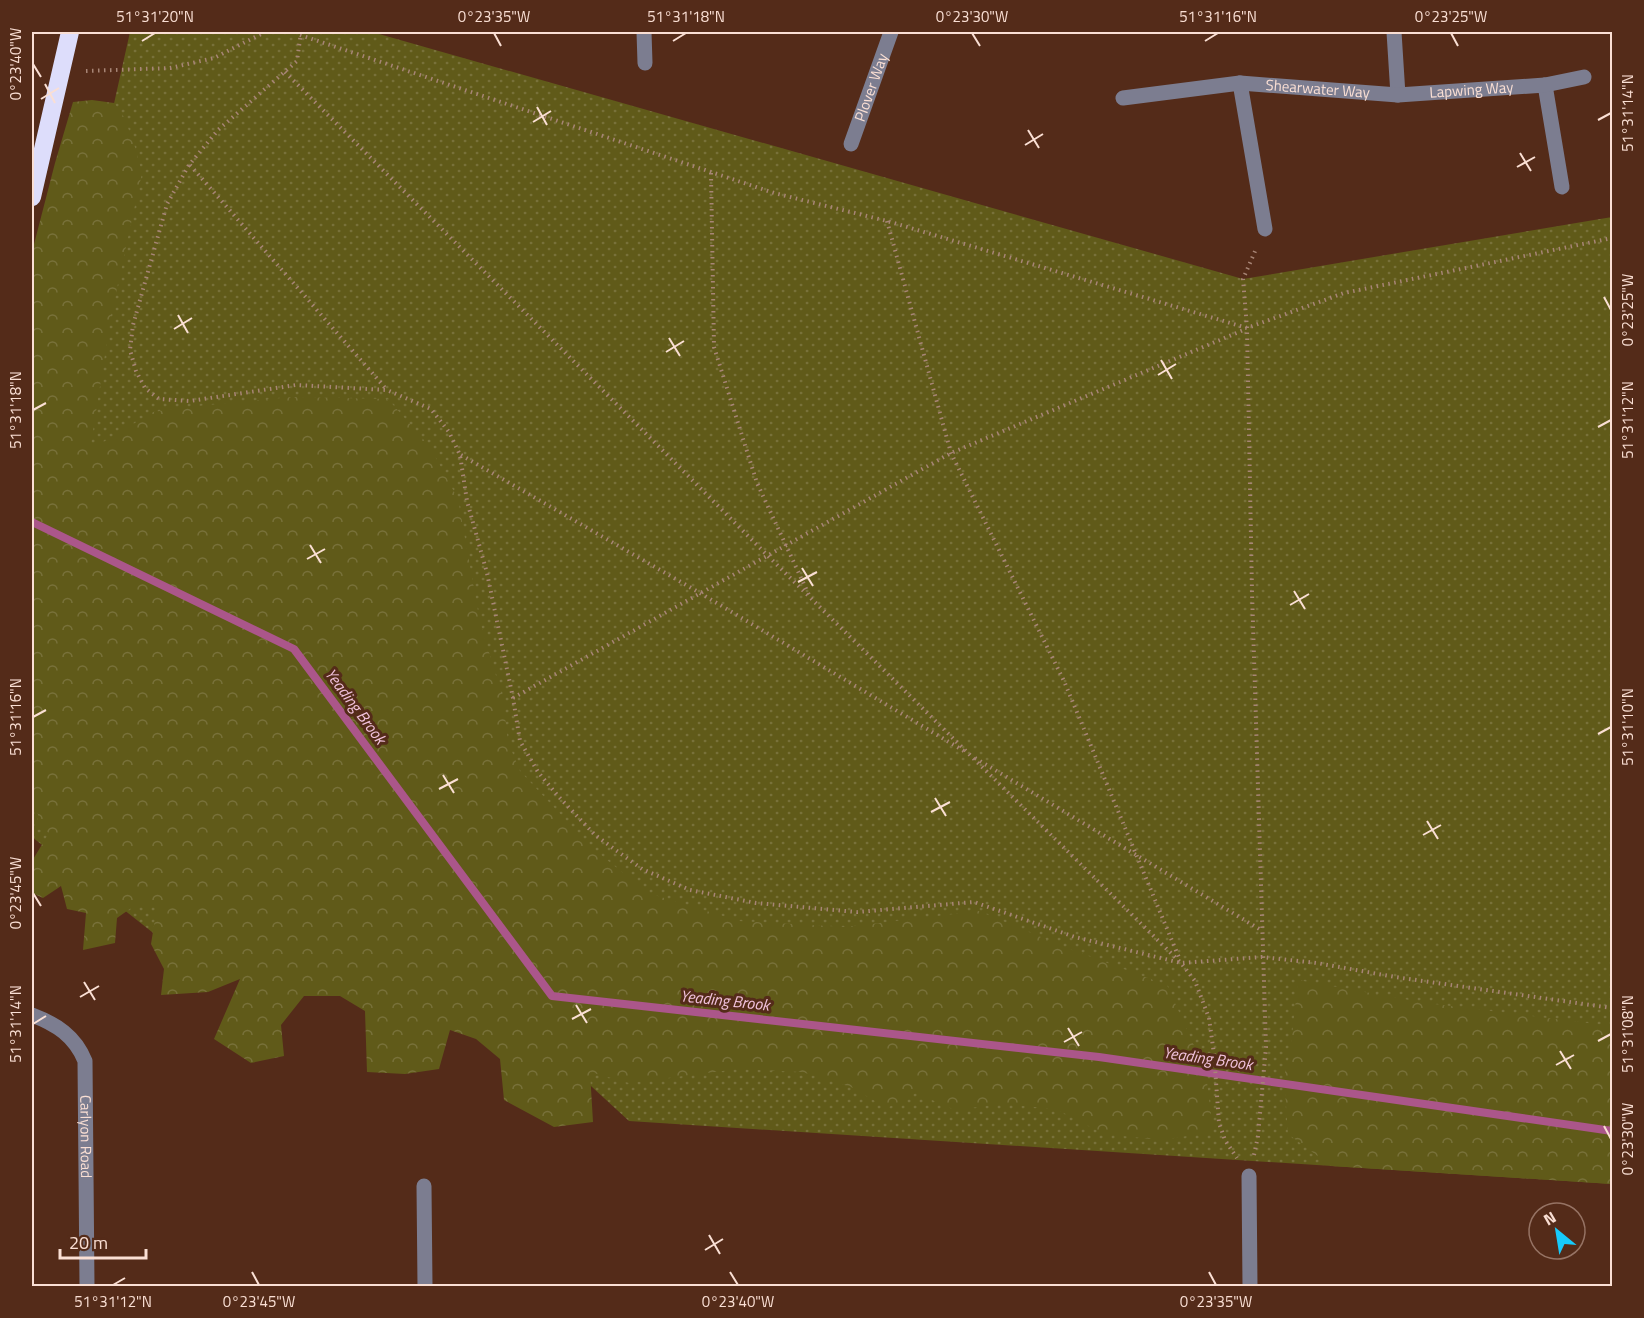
<svg xmlns="http://www.w3.org/2000/svg" width="1644" height="1318" viewBox="0 0 1644 1318" font-family="'Titillium Web',sans-serif">
<defs>
<pattern id="grass-dots" width="8" height="8" patternUnits="userSpaceOnUse" patternTransform="scale(1.5)"><rect width="8" height="8" fill="#605a19"/><path d="M2 2h.1M6 6h.1" fill="none" stroke="#78713a" stroke-width="1.8" stroke-linecap="round"/></pattern>
<pattern id="forest-crowns" width="20" height="18" patternUnits="userSpaceOnUse" patternTransform="scale(1.5)"><rect width="20" height="18" fill="#605a19"/><path d="M2 6a3 3 0 1 1 6 0M12 15a3 3 0 1 1 6 0" fill="none" stroke="#78713a"/></pattern>
</defs>
<rect width="100%" height="100%" fill="#542b19"/>
<path fill="url(#grass-dots)" d="M130,32H372L1243,279L1612,217V1184L629,1121L530,1030L176,951L32,837V470Z"/>
<g fill="url(#forest-crowns)">
<path d="M92,100L114,103L122,113L133,140L142,173L111,316L90,450L153,412L187,407L292,397L388,399L430,447L458,499L480,622L503,699L508,742L520,771L591,847L648,893L739,921L846,927L979,911L1067,948L1167,985L1196,1050L1207,1082L1213,1132L1161,1140L1104,1134L1056,1109L1001,1104L955,1110L916,1093L887,1108L851,1087L802,1072L738,1069L629,1083L590,1072L593,1122L554,1127L504,1100L500,1059L476,1039L450,1030L439,1069L405,1074L367,1072L365,1011L340,996H304L281,1025L284,1056L251,1063L214,1039L240,979L208,992L161,995L164,969L151,944L157,907L134,906L117,918L115,943L83,950L86,913L67,909L61,886L43,898L32,893V861L49,833L38,827V814L32,811V252L55,163L73,102Z"/>
<path d="M1298,980L1426,1003L1612,1026V1184L1331,1166L1288,1134L1284,1076L1290,1054Z"/>
</g>
<g fill="none" stroke-linecap="round" stroke-linejoin="round">
<path stroke="#ab568a" stroke-width="8" d="M32,522L294,649L552,996L1099,1057L1612,1131"/>
<g stroke="#a78576" stroke-width="4" stroke-dasharray="1.5 4.5" stroke-linecap="butt">
<path d="M301,32L297,61L218,130L189,165L167,204L133,325L130,350L136,371L145,388L159,399L190,401L296,385L387,390L431,409L449,432L460,455L467,501L487,573L513,698L520,741L538,772L558,796L595,835L642,869L690,890L756,903L857,912L974,902L1075,937L1181,963L1262,957L1317,963L1395,977L1612,1008"/>
<path d="M300,35L774,193L887,221L1247,328L1344,293L1612,238"/>
<path d="M86,71L170,68L214,58L265,32"/>
<path d="M285,72L767,555L1181,963L1195,981L1209,1018L1214,1054L1219,1123L1225,1140L1237,1158"/>
<path d="M190,165L387,390"/>
<path d="M711,173L714,347L757,483L809,595"/>
<path d="M887,221L951,453L1064,681L1180,960"/>
<path d="M461,455L700,593L964,751"/>
<path d="M513,698L951,453L1246,329"/>
<path d="M975,758L1261,930"/>
<path d="M1254,1155L1258,1136L1266,1047L1252,592L1247,328L1243,279L1256,249"/>
</g>
<g stroke="#7c7d90" stroke-width="15">
<path d="M644,32L645,63"/>
<path d="M1394,32L1398,95"/>
<path d="M1240,83L1265,229"/>
<path d="M1545,85L1562,187"/>
<path id="s1" d="M1123,98L1240,83L1398,95L1545,85L1584,77"/>
<path id="s2" d="M851,144L891,32"/>
<path id="s3" d="M32,1015C56,1024 75,1036 85,1061L87,1286"/>
<path d="M1249,1176L1250,1286"/>
<path d="M424,1186L425,1286"/>
</g>
<path stroke="#ddddfb" stroke-width="18" d="M32,197L70,32"/>
</g>
<path fill="none" stroke="#fadfd4" stroke-width="2" d="M494,33L501,46M972,33L980,46M1451,33L1458,46M142,41L155,33M673,41L686,33M1205,41L1218,33M33,64L41,77M45,84L55,103M41,99L59,88M537,107L547,125M1598,120L1611,113M533,122L551,111M1028,130L1039,148M1025,145L1043,134M1520,153L1531,171M1517,167L1535,157M1604,297L1611,310M178,315L188,333M174,329L192,318M669,338L680,356M666,352L684,341M1161,360L1172,379M1158,375L1176,364M33,410L46,403M1598,427L1611,420M310,545L321,563M307,559L325,549M802,568L813,586M798,582L817,572M1294,591L1305,609M1290,605L1309,594M33,717L46,710M1598,734L1611,727M443,775L454,793M439,789L458,779M935,798L946,816M931,812L950,802M1427,821L1438,839M1423,835L1441,825M33,893L41,906M84,982L95,1000M80,997L99,986M576,1005L587,1023M572,1019L591,1009M33,1024L46,1016M1068,1028L1079,1046M1598,1041L1611,1034M1064,1042L1082,1032M1560,1051L1571,1069M1556,1065L1574,1055M1604,1126L1611,1139M709,1235L720,1254M705,1250L723,1239M252,1272L259,1285M730,1272L738,1285M1209,1272L1216,1285M113,1285L125,1278"/>
<g text-anchor="middle" stroke-width="6" stroke-linejoin="round" paint-order="stroke">
<g font-size="15" fill="#fadfd4" stroke="#542b19">
<text dy="5" stroke="none"><textPath href="#s2" startOffset="60">Plover Way</textPath></text>
<text dy="5" stroke="none"><textPath href="#s1" startOffset="196">Shearwater Way</textPath></text>
<text dy="5" stroke="none"><textPath href="#s1" startOffset="350">Lapwing Way</textPath></text>
<text dy="5" stroke="none"><textPath href="#s3" startOffset="148">Carlyon Road</textPath></text>
</g>
<g font-size="16" font-style="italic" fill="#f2c3dd" stroke="#542b19">
<text transform="translate(356 706) rotate(53)" y="6">Yeading Brook</text>
<text transform="translate(725 1000) rotate(6)" y="6">Yeading Brook</text>
<text transform="translate(1208 1058) rotate(8)" y="6">Yeading Brook</text>
</g>
</g>
<rect width="1644" height="1318" fill="none" stroke="#542b19" stroke-width="66"/>
<g transform="translate(1557 1231) rotate(330)"><circle r="28" fill="#542b19" stroke="#967364" stroke-width="1.5"/>
<path d="M0-4.5L10 22L0 15L-10 22Z" fill="#17cafb"/>
<text y="-9" font-size="16" font-weight="bold" text-anchor="middle" fill="#fadfd4">N</text>
</g>
<path d="M60 1249v9h86v-9" fill="none" stroke="#fadfd4" stroke-width="3"/>
<text x="69" y="1249" font-size="18" fill="#fadfd4" stroke="#542b19" stroke-width="4.5" paint-order="stroke">20 m</text>
<rect x="33" y="33" width="1578" height="1252" fill="none" stroke="#fadfd4" stroke-width="2"/>
<g font-size="15" text-anchor="middle" fill="#fadfd4">
<text x="155" y="22">51°31'20"N</text>
<text x="494" y="22">0°23'35"W</text>
<text x="686" y="22">51°31'18"N</text>
<text x="972" y="22">0°23'30"W</text>
<text x="1218" y="22">51°31'16"N</text>
<text x="1451" y="22">0°23'25"W</text>
<text transform="translate(16 64) rotate(-90)" y="5">0°23'40"W</text>
<text transform="translate(1628 113) rotate(-90)" y="5">51°31'14"N</text>
<text transform="translate(1628 310) rotate(-90)" y="5">0°23'25"W</text>
<text transform="translate(16 410) rotate(-90)" y="5">51°31'18"N</text>
<text transform="translate(1628 420) rotate(-90)" y="5">51°31'12"N</text>
<text transform="translate(16 717) rotate(-90)" y="5">51°31'16"N</text>
<text transform="translate(1628 727) rotate(-90)" y="5">51°31'10"N</text>
<text transform="translate(16 893) rotate(-90)" y="5">0°23'45"W</text>
<text transform="translate(16 1024) rotate(-90)" y="5">51°31'14"N</text>
<text transform="translate(1628 1034) rotate(-90)" y="5">51°31'08"N</text>
<text transform="translate(1628 1139) rotate(-90)" y="5">0°23'30"W</text>
<text x="113" y="1307">51°31'12"N</text>
<text x="259" y="1307">0°23'45"W</text>
<text x="738" y="1307">0°23'40"W</text>
<text x="1216" y="1307">0°23'35"W</text>
</g>
</svg>
